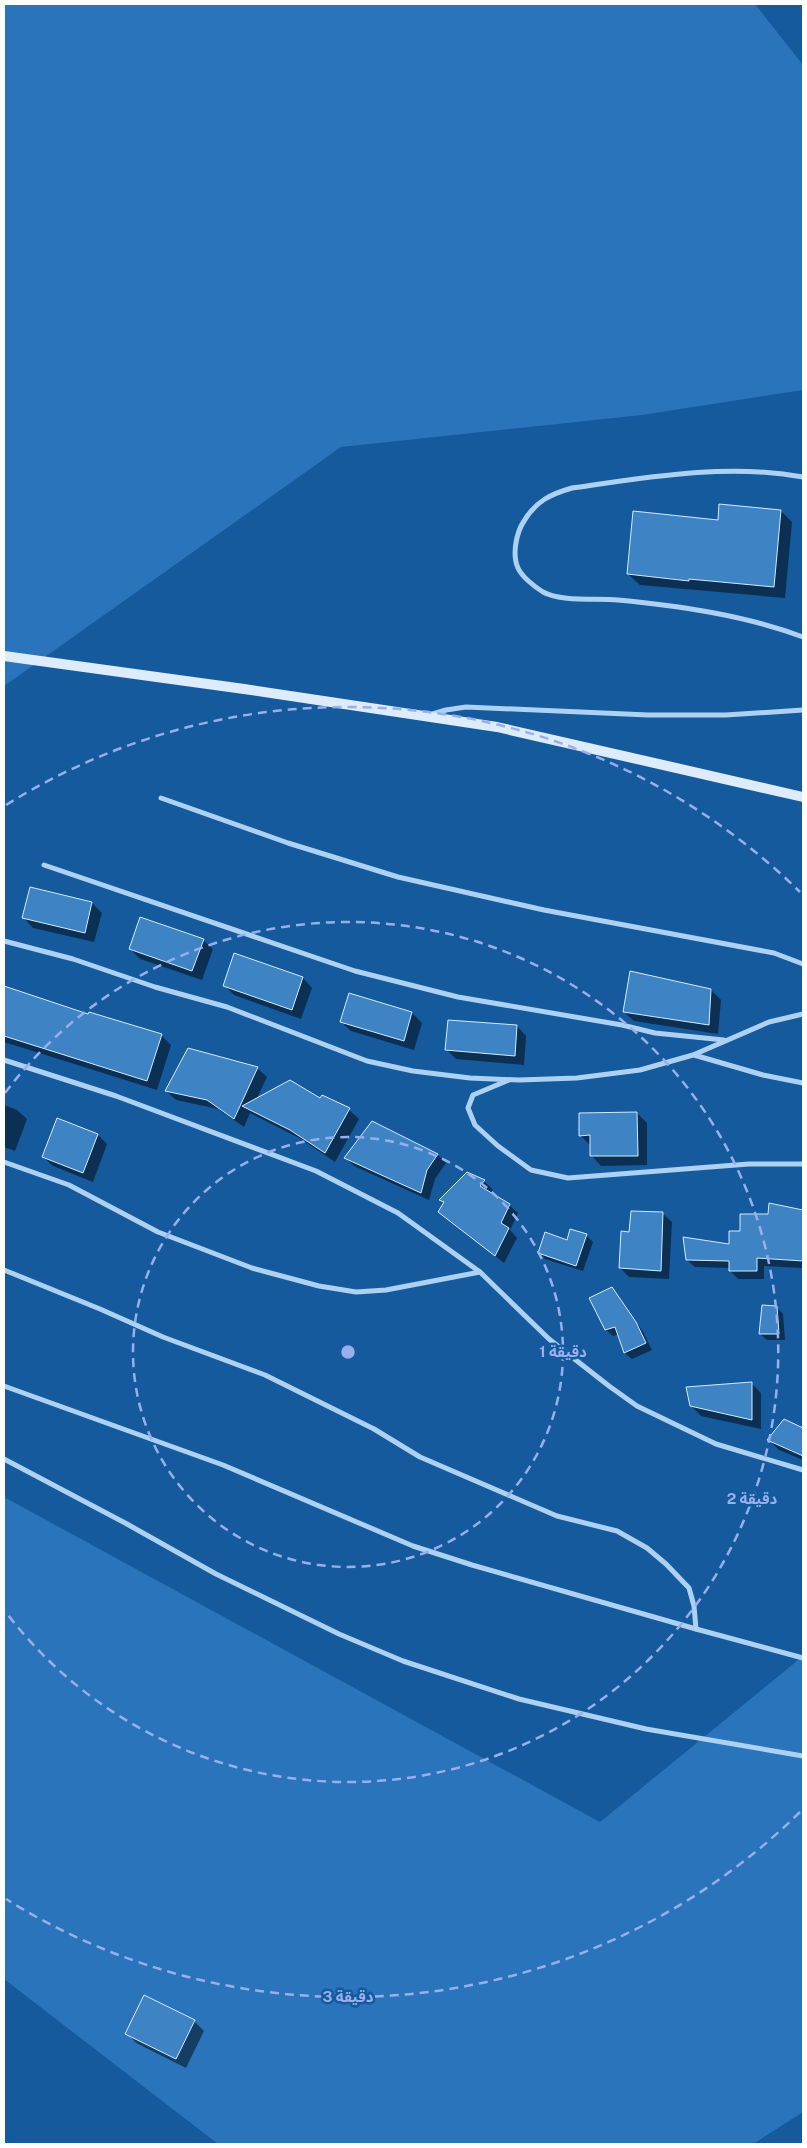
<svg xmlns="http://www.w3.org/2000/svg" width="807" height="2148" viewBox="0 0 807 2148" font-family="'Public Sans','Noto Sans Arabic',sans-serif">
<rect width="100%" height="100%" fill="#155a9d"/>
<g fill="#2974bb">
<path d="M4,4H755L803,65V390L642,415L341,447L4,686Z"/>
<path d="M4,1497L600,1822L803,1656V2112L753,2144H218L4,1979Z"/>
</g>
<g fill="#0007">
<path d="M781,511L792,522L785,598L640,585L628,574L719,522Z"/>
<path d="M92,903L102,913L94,942L33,928L24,918Z"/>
<path d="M203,940L213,949L202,980L140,959L130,949Z"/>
<path d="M235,954L303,978L312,988L301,1019L234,995L224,985Z"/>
<path d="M4,988L89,1016L161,1035L171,1045L157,1090L4,1042Z"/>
<path d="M711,990L721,1000L718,1034L634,1021L624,1012Z"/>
<path d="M349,994L412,1013L422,1023L414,1050L351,1031L341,1022Z"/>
<path d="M517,1026L526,1036L524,1065L456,1059L447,1050Z"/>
<path d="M257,1068L267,1077L256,1100H320L323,1096L349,1110L359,1119L335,1162L301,1139L250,1113L244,1127L218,1109L176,1100L166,1091Z"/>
<path d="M4,1105L17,1110L27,1119L15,1151L4,1147Z"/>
<path d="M637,1113L647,1123V1165L601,1166L592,1156L590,1145L580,1135Z"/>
<path d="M372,1123L438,1155L446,1163L435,1179L429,1200L354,1166L346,1158Z"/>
<path d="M98,1135L107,1144L93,1182L53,1166L43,1157Z"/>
<path d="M467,1173L484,1181L493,1190L490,1193L509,1205L518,1213L510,1230L517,1238L504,1263L439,1211L445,1204L441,1200Z"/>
<path d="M795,1210H803V1268L764,1266V1279H738L730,1271V1268L695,1267L687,1260L730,1246L742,1232L769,1215Z"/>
<path d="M663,1214L672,1222L669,1279L629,1277L620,1268Z"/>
<path d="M586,1235L593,1242L583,1271L545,1259L539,1252Z"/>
<path d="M611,1288L642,1330L652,1350L632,1359L625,1353L619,1334L613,1336L606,1330L591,1298Z"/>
<path d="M777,1308L783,1314L785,1340H767L760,1334Z"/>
<path d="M752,1384L761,1393V1429L701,1416L691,1406Z"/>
<path d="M784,1420L803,1429V1460L779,1450L769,1440Z"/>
<path d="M144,1997L194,2021L204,2031L186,2068L136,2043L127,2033Z"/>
</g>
<g fill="#3e83c4" stroke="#d5eafd">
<path d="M719,504L781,510L774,587L689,579V581L627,574L633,511L718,520Z"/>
<path d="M30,887L92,902L85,933L22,918Z"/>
<path d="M140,917L204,939L192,971L129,949Z"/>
<path d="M234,953L303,977L292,1010L223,986Z"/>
<path d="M630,971L711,989L709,1025L623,1012Z"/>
<path d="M4,986L88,1014L89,1012L162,1034L147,1081L4,1036Z"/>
<path d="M349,993L412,1012L404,1041L340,1022Z"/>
<path d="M448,1020L517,1025L515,1056L445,1050Z"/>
<path d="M188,1048L258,1067L234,1119L207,1100L165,1091Z"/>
<path d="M290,1080L320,1098L322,1095L350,1108L325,1153L290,1130L242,1106Z"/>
<path d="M637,1112L638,1156H590V1135L579,1136V1113Z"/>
<path d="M57,1118L98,1134L83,1173L42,1157Z"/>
<path d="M372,1121L438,1154L427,1170L421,1193L344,1158Z"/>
<path d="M467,1172L485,1180L480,1186L510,1204L501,1223L509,1228L495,1256L438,1212L444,1202L439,1200Z"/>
<path d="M769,1203L803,1210V1261L757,1258V1271H729V1261L686,1260L683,1237L729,1244V1231H740V1214H768Z"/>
<path d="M631,1211L663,1212L661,1271L619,1268L621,1231L629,1232Z"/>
<path d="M570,1229L587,1234L576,1266L538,1253L545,1232L567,1240Z"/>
<path d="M612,1287L636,1322L646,1343L624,1353L615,1327L605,1330L589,1298Z"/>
<path d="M762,1305L777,1306L779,1334H759Z"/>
<path d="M752,1382V1420L690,1406L686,1387Z"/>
<path d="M784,1419L803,1428V1456L767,1440Z"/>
<path d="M144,1995L195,2020L176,2059L125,2034Z"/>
</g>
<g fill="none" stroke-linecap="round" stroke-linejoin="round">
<g stroke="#add1f3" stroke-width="5">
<path d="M803,477C727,463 648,477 572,488C551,494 536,501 524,521C516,533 512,555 518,568C522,577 535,587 543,592C561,602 597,598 618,600C680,606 744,615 803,637"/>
<path d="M429,715L446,710L466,707L648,715H726L803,710"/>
<path d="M161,798L288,843L398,877L544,910L774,953L803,964"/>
<path d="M44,865L355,971L458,997L622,1025L655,1033L724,1040"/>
<path d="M4,941L73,959L155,987L227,1007L367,1061L413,1071L470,1078L519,1080L577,1078L640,1070L693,1055L769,1022L803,1014"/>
<path d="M694,1055L763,1075L803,1083"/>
<path d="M4,1060L116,1096L316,1171L398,1213L480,1272L549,1339L609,1386L637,1406L716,1444L803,1470"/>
<path d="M509,1080L473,1095L468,1108L475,1125L498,1146L531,1170L568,1178L749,1164H803"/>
<path d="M4,1162L69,1185L158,1232L252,1268L319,1286L356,1292L386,1290L480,1272"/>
<path d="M4,1270L100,1309L163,1337L265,1375L374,1429L420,1457L557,1516L617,1531L647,1548L666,1564L689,1588L694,1606L696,1629L803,1658"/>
<path d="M4,1386L223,1465L413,1546L472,1565L696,1629"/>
<path d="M4,1459L127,1524L216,1574L339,1634L403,1661L519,1699L646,1729L803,1756"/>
</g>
<path stroke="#dcecfd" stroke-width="10" d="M4,656L244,689L497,727L803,797"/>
</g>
<g fill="none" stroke="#99afed" stroke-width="2.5" stroke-dasharray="9 6">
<circle cx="348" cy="1352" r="215"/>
<path d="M5 1093A430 430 0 1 1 5 1611"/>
<path d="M800 1812A645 645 0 0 1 6 1899M6 805A645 645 0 0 1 800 892"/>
</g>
<circle cx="348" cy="1352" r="8" fill="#99afed" stroke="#155a9d" stroke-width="2.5"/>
<g font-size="15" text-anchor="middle" font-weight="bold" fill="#99afed" stroke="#155a9d" stroke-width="5" stroke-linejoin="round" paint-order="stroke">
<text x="563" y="1357">1 دقيقة</text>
<text x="752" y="1504">2 دقيقة</text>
<text x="348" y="2002">3 دقيقة</text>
</g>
<rect width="807" height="2148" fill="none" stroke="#ffffff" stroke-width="10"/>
</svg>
